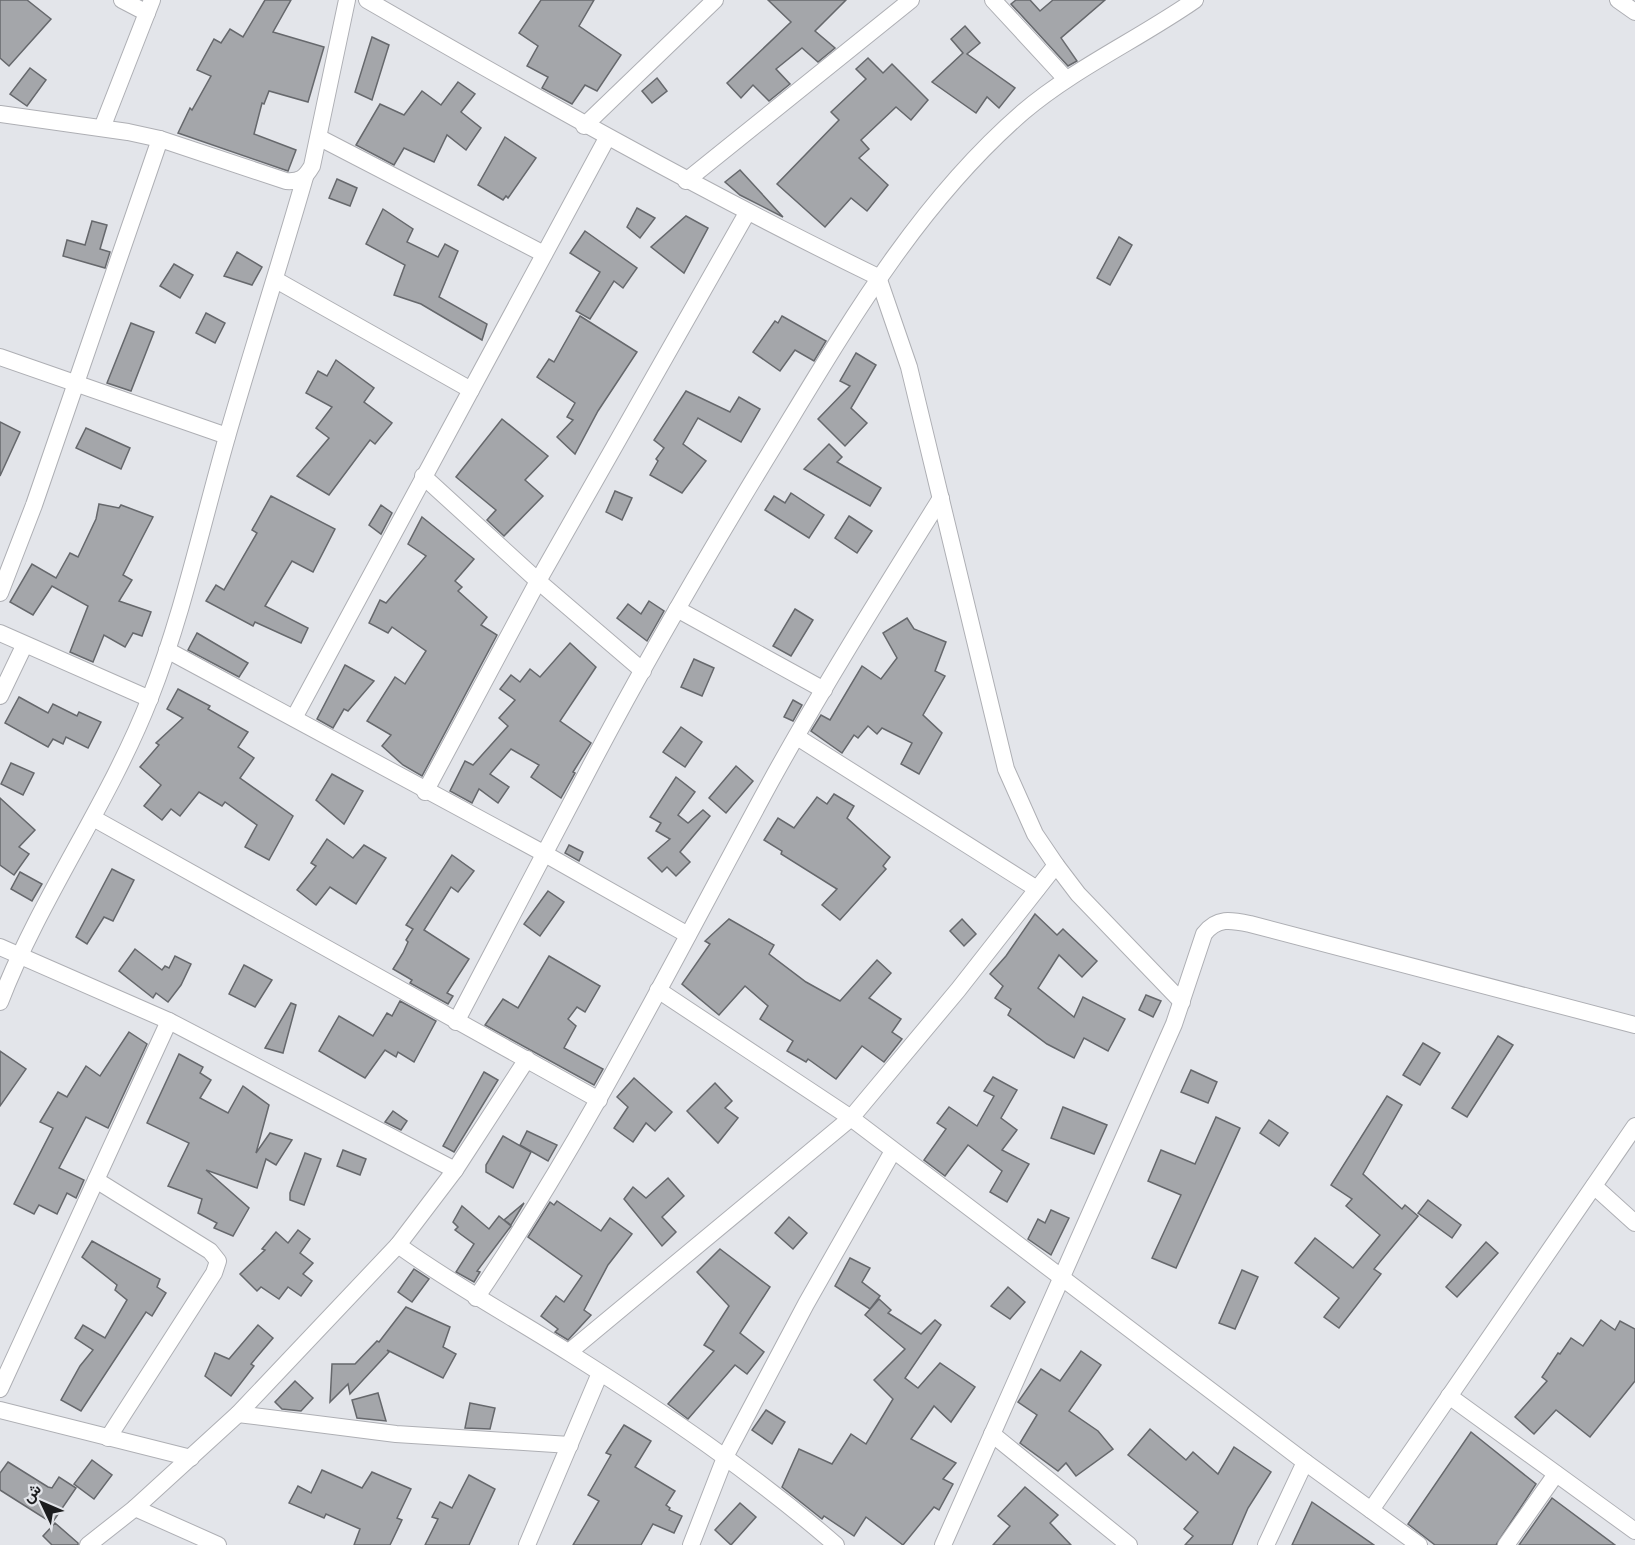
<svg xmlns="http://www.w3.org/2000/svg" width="1635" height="1545" viewBox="0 0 1635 1545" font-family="'Roboto Serif',Vazirmatn,serif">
<rect width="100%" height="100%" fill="#e3e5ea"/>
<g fill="#a4a6aa" stroke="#66686c" stroke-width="1.5">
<path d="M0,0H27L51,19L9,66L0,58Z"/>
<path d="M265,0H291L273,32L324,47L308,102L269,91L264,104L262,103L254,134L296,150L288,171L178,133L190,108L192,110L211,76L197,70L214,39L221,43L230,29L243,37Z"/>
<path d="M541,0H594L579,26L621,55L597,91L585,85L572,104L542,88L548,77L527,66L538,46L519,33Z"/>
<path d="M768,0H846L815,31L835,48L818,62L802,48L776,69L790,84L769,101L753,85L741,98L727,83L791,22Z"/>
<path d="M1016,0H1030L1040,11L1053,0H1105L1061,38L1077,61L1068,66L1011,4Z"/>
<path d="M965,26L980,43L967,54L1015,88L999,108L987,97L976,113L932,82L963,53L951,39Z"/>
<path d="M372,37L389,45L372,100L355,92Z"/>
<path d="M868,58L883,73L892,64L928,100L911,120L896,107L861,140L869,149L859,158L888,185L867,211L851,198L825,227L777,184L839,120L831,112L866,79L856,69Z"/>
<path d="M30,68L46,80L27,106L10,94Z"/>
<path d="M657,78L667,91L652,103L642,91Z"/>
<path d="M458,82L475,94L461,112L481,128L466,150L447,135L434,162L404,148L394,165L356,145L380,104L404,115L422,91L441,105Z"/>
<path d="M505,137L536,158L508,198L506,196L503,200L478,185Z"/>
<path d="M740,170L783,217L740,195L725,182Z"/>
<path d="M337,179L357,188L350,206L329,198Z"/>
<path d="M637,208L655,218L640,238L627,227Z"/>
<path d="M383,209L413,229L407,242L438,257L445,244L458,251L439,297L487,324L482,340L421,304L394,295L405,265L366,244Z"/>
<path d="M686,216L708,228L684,273L651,247Z"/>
<path d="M92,221L107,225L100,249L110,252L105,268L63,256L67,240L85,245Z"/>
<path d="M585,231L637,268L623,288L614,281L590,319L576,311L600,272L570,253Z"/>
<path d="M1119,237L1132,245L1110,285L1097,278Z"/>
<path d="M237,252L262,267L252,285L224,276Z"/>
<path d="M174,264L193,275L180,298L160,286Z"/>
<path d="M206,313L225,323L215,343L196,333Z"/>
<path d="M580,316L637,352L598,411L575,454L557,437L573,420L567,417L575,403L537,377L549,359L554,362Z"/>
<path d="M782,316L826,341L814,361L795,350L780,371L753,352L775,321L778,323Z"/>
<path d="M131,323L154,332L131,391L107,383Z"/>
<path d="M856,353L876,365L851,408L867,423L845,446L818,419L850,386L840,381Z"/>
<path d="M336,360L374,388L364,402L392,423L375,444L370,440L329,495L297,476L329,438L316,428L332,407L306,393L318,371L327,376Z"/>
<path d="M686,391L730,412L739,397L760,409L741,442L698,418L683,444L706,461L682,493L650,475L658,461L656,459L664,448L654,440Z"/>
<path d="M502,419L548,456L525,480L543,496L504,536L487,520L496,510L456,477Z"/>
<path d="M0,422L20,432L0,476Z"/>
<path d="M86,428L130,448L121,469L76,448Z"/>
<path d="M829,444L842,457L837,462L881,488L870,506L804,469Z"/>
<path d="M615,491L632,498L622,520L606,512Z"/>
<path d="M791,493L824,515L809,538L765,510L774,496L785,503Z"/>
<path d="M271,496L335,529L313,572L292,561L265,606L308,628L301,643L255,622L253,626L206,601L216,585L224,590L257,533L252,530Z"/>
<path d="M99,504L119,508L121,505L153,517L123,575L132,580L119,601L151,612L142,636L133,633L125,647L104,635L93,662L70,652L88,606L52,586L33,615L10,602L32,564L56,578L70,553L78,557L96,519Z"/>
<path d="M381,505L392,513L381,534L369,525Z"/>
<path d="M849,516L872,531L857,553L835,538Z"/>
<path d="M422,517L474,559L455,581L462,587L458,591L487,617L481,625L497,635L422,776L403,765L382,746L391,735L367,721L395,677L405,684L426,651L392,627L388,633L369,623L380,600L386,603L426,556L408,544Z"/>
<path d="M649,601L664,611L647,641L617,618L628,604L641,614Z"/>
<path d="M795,609L813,620L791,656L773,646Z"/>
<path d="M907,618L914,629L946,642L935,671L945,676L923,715L942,733L919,774L901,764L912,743L882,728L877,734L868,726L858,738L854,735L842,753L811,731L821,715L830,720L862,666L881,679L897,658L883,633Z"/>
<path d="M197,633L248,663L239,677L188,650Z"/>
<path d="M570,643L596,667L560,721L591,743L573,772L575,773L561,798L531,777L539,765L511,749L490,774L509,787L498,803L479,789L472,803L450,791L465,761L473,765L508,726L499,718L515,700L500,689L511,675L520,682L530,669L540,677Z"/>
<path d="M694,659L714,668L702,696L681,687Z"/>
<path d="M345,665L374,681L348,711L344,709L333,728L317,719Z"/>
<path d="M178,689L210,706L208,709L248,732L238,747L254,758L240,778L293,816L269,860L245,847L257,825L225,802L222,806L199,792L180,816L171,809L162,820L144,806L161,785L140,767L159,745L156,743L183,718L167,709Z"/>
<path d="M19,697L48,713L53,704L77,716L79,712L101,722L88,748L66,737L63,744L53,739L48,747L5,723Z"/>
<path d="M793,700L802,705L793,721L784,717Z"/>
<path d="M681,727L702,742L685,767L663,752Z"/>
<path d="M11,763L34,773L23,795L1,784Z"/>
<path d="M736,766L753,781L726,813L709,798Z"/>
<path d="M332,774L363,791L344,824L316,800Z"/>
<path d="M676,777L695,792L678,815L688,823L703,810L710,816L680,852L690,862L676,876L667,867L662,872L648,858L670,839L656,831L661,823L650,817Z"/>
<path d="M834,794L854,806L847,818L890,857L883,866L886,869L840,920L822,905L837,889L781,854L782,851L764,840L778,818L794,828L817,797L827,804Z"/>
<path d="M0,798L35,830L19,847L29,854L14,875L0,865Z"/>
<path d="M327,839L353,858L364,845L386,858L356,904L330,887L316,905L297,890L316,866L311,863Z"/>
<path d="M569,845L583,852L579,861L565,853Z"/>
<path d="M452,855L474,871L458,892L451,887L424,930L469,959L447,993L453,996L448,1004L410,983L412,980L393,969L403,953L408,942L406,940L413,929L406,925Z"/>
<path d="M112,869L134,880L113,921L104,917L87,944L76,937Z"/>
<path d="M20,872L42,884L32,901L11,889Z"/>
<path d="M548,891L564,902L540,936L524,924Z"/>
<path d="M1035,914L1057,935L1063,929L1097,961L1082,977L1059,955L1038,988L1074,1017L1083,997L1125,1019L1108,1051L1084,1038L1074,1058L1047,1044L1008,1015L1011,1009L995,998L1003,986L990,974L1006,956Z"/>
<path d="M729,919L774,945L769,954L806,982L840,1001L877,960L891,973L869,998L901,1019L892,1032L902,1039L884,1062L862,1046L836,1079L808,1059L806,1062L787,1051L793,1041L760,1019L768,1006L745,986L719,1015L682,984L710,944L705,941Z"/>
<path d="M962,919L976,934L964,946L950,931Z"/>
<path d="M135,949L162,970L165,966L169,968L175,956L191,964L181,985L168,1002L156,993L153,998L119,971Z"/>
<path d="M549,956L600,986L585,1012L577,1007L568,1019L576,1026L564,1048L603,1069L594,1085L485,1025L503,999L518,1008Z"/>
<path d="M244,965L272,980L255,1007L229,994Z"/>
<path d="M1146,995L1161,1001L1153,1017L1139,1010Z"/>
<path d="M400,1001L436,1021L414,1062L398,1052L396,1057L385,1050L365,1078L319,1051L339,1016L373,1036L387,1013L392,1016Z"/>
<path d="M291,1003L296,1005L283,1053L265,1048Z"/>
<path d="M129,1032L147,1044L108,1128L86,1117L59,1168L84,1180L76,1198L67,1193L57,1214L39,1205L34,1214L14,1204L53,1128L40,1122L58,1092L67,1097L86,1066L100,1076Z"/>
<path d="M1498,1036L1513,1045L1467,1117L1452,1108Z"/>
<path d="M1423,1043L1440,1053L1420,1085L1403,1075Z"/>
<path d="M0,1051L26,1069L0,1106Z"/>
<path d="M179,1054L203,1067L200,1073L211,1080L200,1098L228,1113L243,1086L269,1105L256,1153L270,1133L292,1140L276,1165L266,1159L257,1188L206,1170L249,1208L233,1236L214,1228L217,1223L198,1213L202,1199L168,1186L189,1143L147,1123Z"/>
<path d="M1191,1070L1217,1082L1208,1103L1181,1092Z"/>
<path d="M484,1072L498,1080L454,1152L443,1146Z"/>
<path d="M993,1077L1017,1090L1001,1118L1017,1130L1002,1150L1029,1164L1007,1202L990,1192L1002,1171L968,1145L945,1176L924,1160L946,1129L937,1123L949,1107L977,1126L994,1096L984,1091Z"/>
<path d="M634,1078L672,1112L655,1131L646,1123L633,1142L614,1128L628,1107L617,1097Z"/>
<path d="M715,1083L732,1101L725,1108L738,1118L718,1143L687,1111Z"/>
<path d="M1387,1096L1402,1105L1363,1174L1402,1209L1405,1205L1418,1216L1374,1269L1381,1274L1339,1328L1324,1317L1339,1298L1295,1263L1315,1238L1353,1268L1380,1235L1346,1206L1352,1199L1331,1185Z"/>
<path d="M1063,1107L1107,1125L1094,1154L1051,1138Z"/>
<path d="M393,1111L407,1121L401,1130L385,1122Z"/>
<path d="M1216,1117L1240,1128L1176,1268L1152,1258L1181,1195L1148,1181L1161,1150L1195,1164Z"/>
<path d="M1269,1120L1288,1133L1279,1146L1260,1133Z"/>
<path d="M527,1131L557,1145L548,1161L520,1145Z"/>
<path d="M503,1136L531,1152L513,1188L486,1172V1165Z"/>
<path d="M343,1150L366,1159L360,1175L337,1166Z"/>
<path d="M305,1153L321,1159L304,1205L290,1200V1193Z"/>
<path d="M668,1178L684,1196L662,1217L676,1232L662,1246L624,1199L633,1187L646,1198Z"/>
<path d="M1428,1200L1461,1225L1452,1238L1418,1213Z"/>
<path d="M557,1201L601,1231L610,1218L632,1234L608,1265L584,1310L591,1315L568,1340L555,1332L558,1329L541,1316L556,1296L564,1302L582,1276L528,1237L550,1202L554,1205Z"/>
<path d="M524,1203L511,1225L504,1220Z"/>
<path d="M462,1206L489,1229L499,1216L511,1226L477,1271L480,1272L474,1282L456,1272L474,1244L455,1230L458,1227L453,1222Z"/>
<path d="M1051,1210L1069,1218L1051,1255L1028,1239L1038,1219L1045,1223Z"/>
<path d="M789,1217L807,1233L793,1249L775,1233Z"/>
<path d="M298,1230L310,1239L300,1253L313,1263L303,1274L312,1281L301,1296L288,1287L279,1299L261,1287L257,1291L240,1274L265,1250L262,1249L276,1232L288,1243Z"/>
<path d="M92,1241L160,1279L157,1287L166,1293L152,1316L146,1312L81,1411L61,1400L80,1366L93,1350L75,1338L83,1325L105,1338L127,1300L115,1290L117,1285L82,1257Z"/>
<path d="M1486,1242L1498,1253L1457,1297L1446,1287Z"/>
<path d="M720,1249L770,1287L740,1333L764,1352L747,1374L735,1365L688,1419L668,1404L714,1351L704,1345L729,1306L697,1272Z"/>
<path d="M850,1258L870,1268L862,1282L880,1296L870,1309L835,1286Z"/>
<path d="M414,1269L429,1279L412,1302L398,1292Z"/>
<path d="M1242,1270L1258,1277L1235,1329L1219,1323Z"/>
<path d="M1008,1287L1025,1302L1010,1319L991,1306Z"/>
<path d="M879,1299L891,1310L888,1313L921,1334L935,1320L941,1325L905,1378L918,1388L940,1363L975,1387L951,1422L934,1406L911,1439L956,1463L943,1479L953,1484L939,1510L934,1507L903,1545L866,1517L854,1536L824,1516L822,1519L782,1487L799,1449L832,1464L851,1434L866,1444L893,1399L874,1380L905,1349L865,1315Z"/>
<path d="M406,1307L450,1327L443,1347L456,1354L443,1378L387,1350L389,1352L350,1394L348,1384L330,1402L332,1364H355L377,1341L379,1342Z"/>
<path d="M1601,1320L1615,1330L1620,1321L1635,1329V1381L1590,1437L1556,1410L1534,1434L1515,1417L1547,1381L1542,1377L1558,1353L1560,1354L1571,1338L1583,1346Z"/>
<path d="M258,1325L273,1338L251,1364L254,1366L231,1396L205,1376L215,1353L229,1359Z"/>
<path d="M1081,1351L1101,1365L1069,1411L1098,1431L1113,1449L1076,1476L1066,1463L1058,1471L1020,1443L1037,1415L1018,1402L1041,1369L1060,1381Z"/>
<path d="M295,1381L313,1398L301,1411L282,1409L275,1402Z"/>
<path d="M378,1393L386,1421L357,1418L352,1400Z"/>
<path d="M470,1403L495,1408L490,1429L465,1428Z"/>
<path d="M766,1410L785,1422L772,1444L752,1430Z"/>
<path d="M624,1425L651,1441L635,1467L675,1491L666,1505L670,1508L669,1510L682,1516L674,1533L653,1524L641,1545H573L599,1501L588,1495L611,1455L606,1453Z"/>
<path d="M1150,1429L1186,1460L1193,1452L1218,1474L1234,1447L1271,1472L1248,1508L1232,1545H1185L1193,1536L1184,1529L1198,1512L1128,1455Z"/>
<path d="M1471,1432L1536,1484L1496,1545H1435L1408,1524Z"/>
<path d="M92,1460L112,1475L94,1499L74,1484Z"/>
<path d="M8,1462L48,1487L52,1488L59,1477L76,1488L52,1523L0,1490V1473Z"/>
<path d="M322,1470L362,1488L372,1472L411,1489L397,1518L402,1520L390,1545H354L360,1529L326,1514L324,1518L289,1503L298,1486L311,1493Z"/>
<path d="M469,1475L495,1489L469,1545H425L438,1519L432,1517L440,1502L452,1508Z"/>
<path d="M1025,1487L1058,1515L1050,1523L1071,1545H993L1010,1526L998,1516Z"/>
<path d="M1552,1498L1615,1545H1519Z"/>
<path d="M1312,1502L1374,1545H1292Z"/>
<path d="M740,1503L756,1517L731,1545L715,1530Z"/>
<path d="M55,1523L78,1543V1545H52L43,1536Z"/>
</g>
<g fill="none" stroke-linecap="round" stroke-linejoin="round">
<g stroke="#aeafb4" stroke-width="18">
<g id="minor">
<path d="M122,0L147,13"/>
<path d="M367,0C535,97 703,192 878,277L909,367L1006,769L1035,834L1056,865L1078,894L1182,1002"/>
<path d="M993,0L1066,79"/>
<path d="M1618,0L1635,12"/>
<path d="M0,114L128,132L160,139L286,181C300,182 305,178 312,166L347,0"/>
<path d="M584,126L715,0"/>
<path d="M102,128L152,0"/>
<path d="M320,138L544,254"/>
<path d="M686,181L911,0"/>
<path d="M276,280L471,390"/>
<path d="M0,357L227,436"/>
<path d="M423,476L538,581L643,671"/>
<path d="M0,593L34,505L160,139"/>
<path d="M677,609L824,690"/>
<path d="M0,633L150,699"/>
<path d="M167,650L545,854L688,935"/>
<path d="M0,696L24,646"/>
<path d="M294,718L607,138"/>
<path d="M797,737L1037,889"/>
<path d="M425,792L538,581L747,213"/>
<path d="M93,818L599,1100"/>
<path d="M0,947L169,1021L455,1170"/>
<path d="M658,990L851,1118L1305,1462L1419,1545"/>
<path d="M0,1002C41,896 109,803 150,698C183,614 202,524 227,437C252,350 280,264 305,177"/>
<path d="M456,1022C502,936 546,850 591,765C649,655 712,547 777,441C848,324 918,203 1023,112C1075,68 1139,39 1195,0"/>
<path d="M96,1180L210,1251L218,1261L214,1273L108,1438"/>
<path d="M1594,1186L1635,1223"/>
<path d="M398,1245C453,1285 513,1317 571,1354C663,1412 753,1473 836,1545"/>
<path d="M476,1298C588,1133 676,955 771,781C824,685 883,591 941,498"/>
<path d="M569,1352L851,1118L958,990L1056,865"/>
<path d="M0,1389L169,1021"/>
<path d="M1449,1396L1635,1531"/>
<path d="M0,1410L191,1458"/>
<path d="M238,1414L396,1434L570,1445"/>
<path d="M992,1434L1129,1545"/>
<path d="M135,1508L218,1545"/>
<path d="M1371,1510L1635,1126"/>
<path d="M88,1545L135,1508L238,1414L398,1245L455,1170L527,1059"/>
<path d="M527,1545L600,1373"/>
<path d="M691,1545L726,1455L806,1304L893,1151"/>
<path d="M943,1545L1174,1024L1204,934C1217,917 1231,920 1250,924L1635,1025"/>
<path d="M1266,1545L1305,1462"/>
<path d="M1506,1545L1556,1474"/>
</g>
</g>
<use href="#minor" stroke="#fff" stroke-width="16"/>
</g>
<g transform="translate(42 1503) rotate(314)" stroke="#e3e5ea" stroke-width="4.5" paint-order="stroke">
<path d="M0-4.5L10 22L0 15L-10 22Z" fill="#1b1c1e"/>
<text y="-9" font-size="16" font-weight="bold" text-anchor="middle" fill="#1b1c1e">ش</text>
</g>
</svg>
